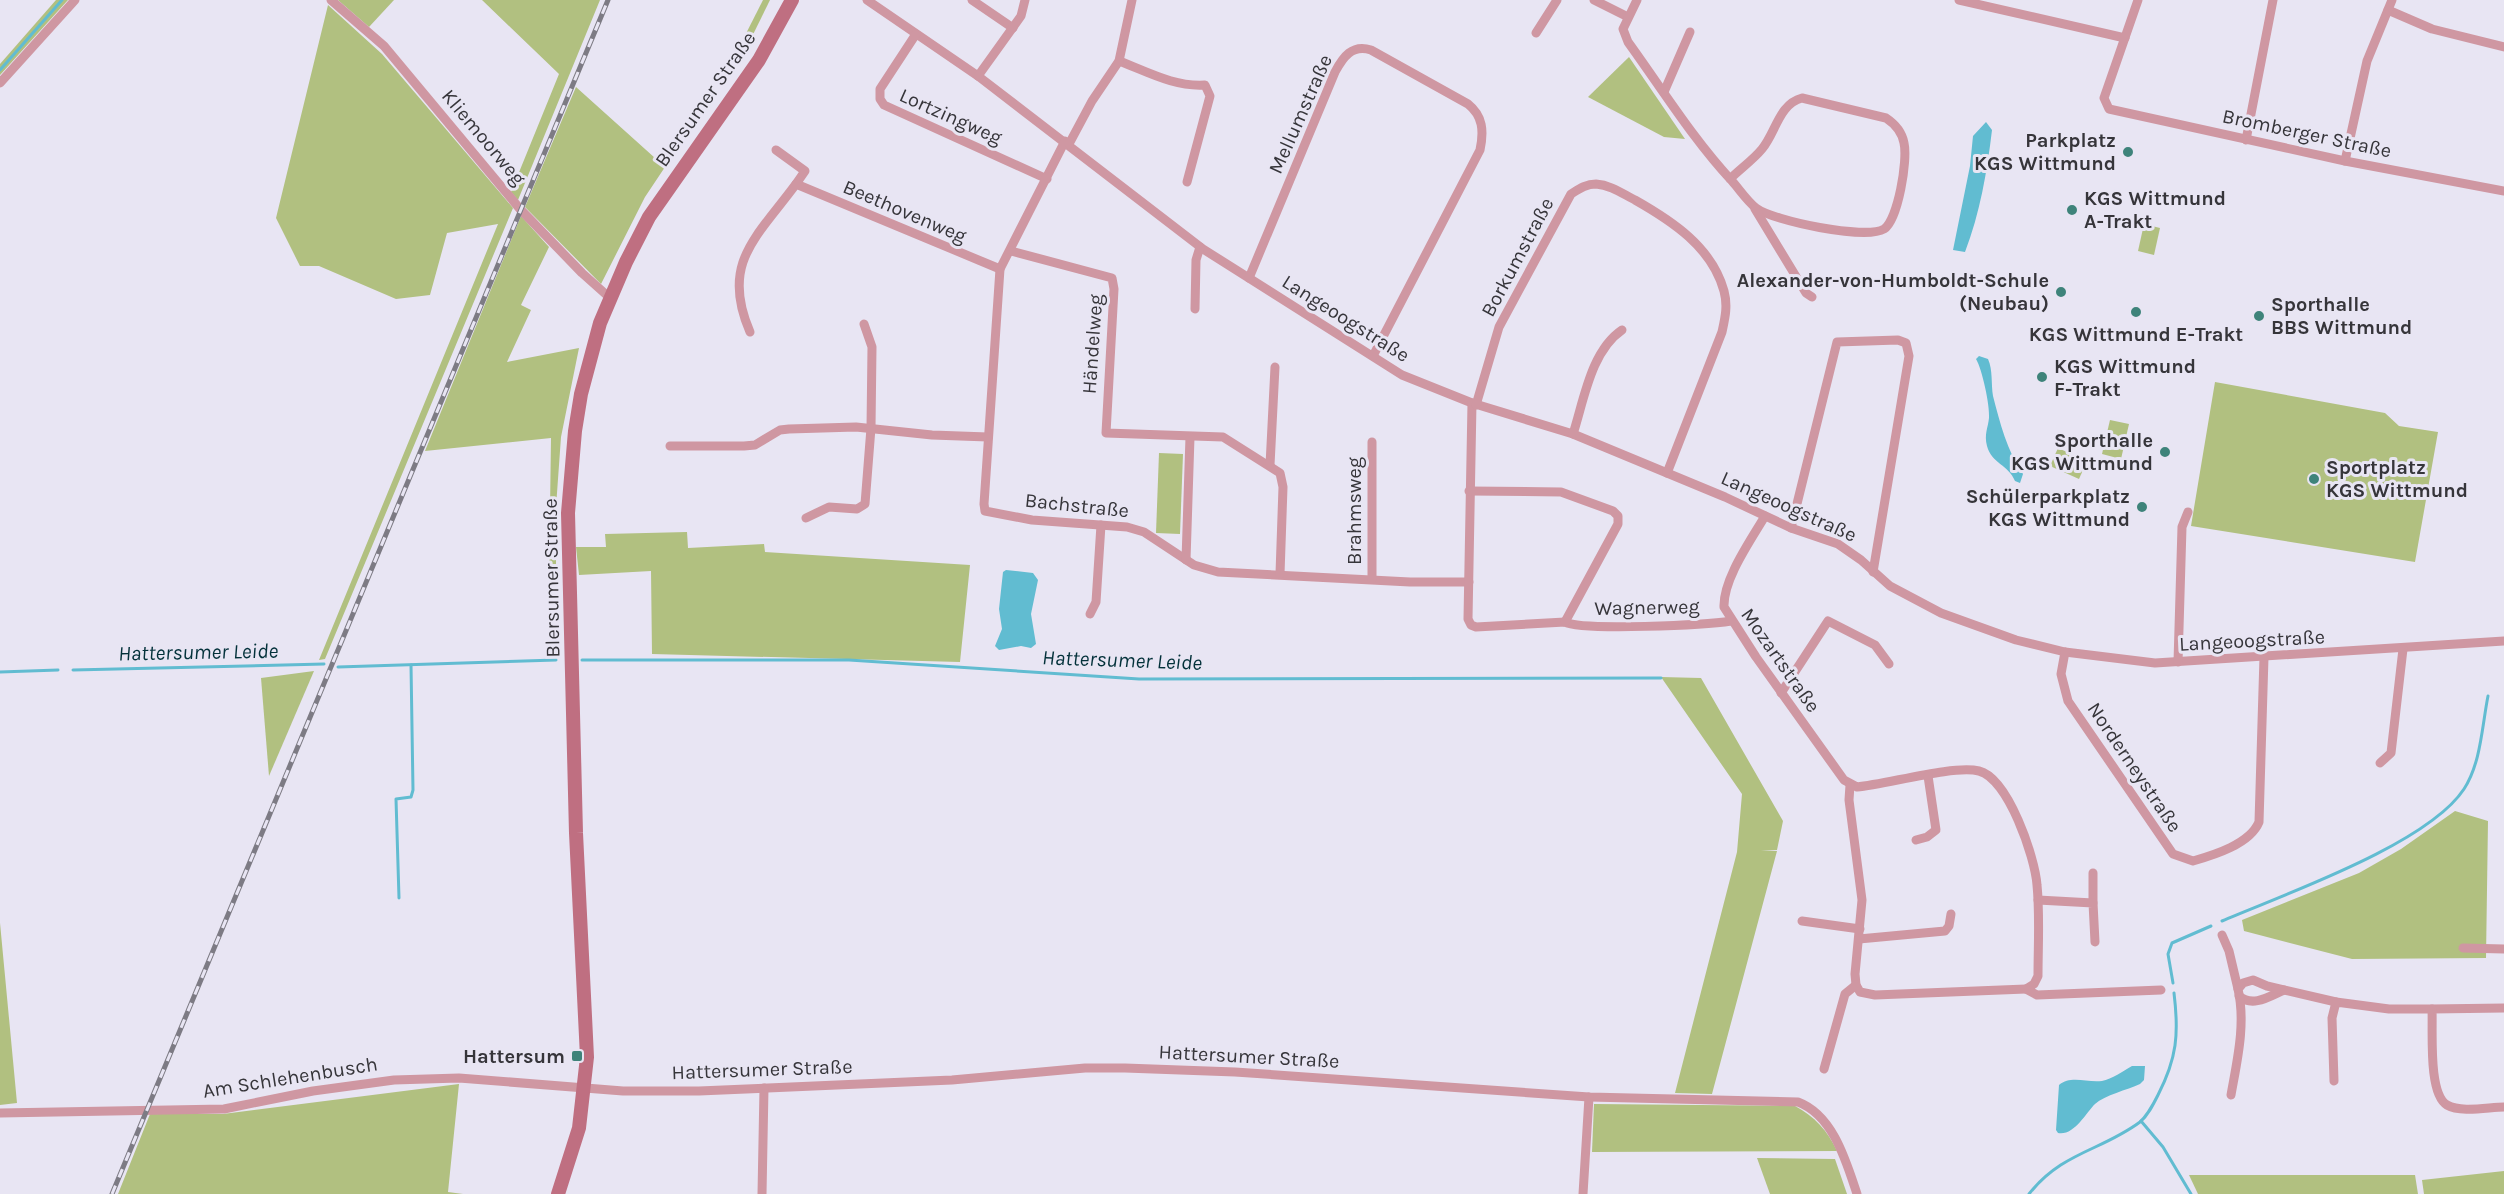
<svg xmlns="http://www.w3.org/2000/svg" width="2504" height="1194" viewBox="0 0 2504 1194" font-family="Karla,sans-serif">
<rect width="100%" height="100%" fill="#e8e5f3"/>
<g fill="#b1c080">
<path d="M56,0H68L0,75V64Z"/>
<path d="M338,0H394L369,27Z"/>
<path d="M482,0H600L518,200L511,192L559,74Z"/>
<path d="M763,0H770L733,75L727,71Z"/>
<path d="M328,5L382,54L513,208L325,659L319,660L498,224L447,233L430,295L396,299L319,266H300L276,218Z"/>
<path d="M1629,57L1685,139L1664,137L1588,97Z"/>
<path d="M576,87L665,167L645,197L601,284L525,207Z"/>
<path d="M521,216L549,247L521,305L531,310L507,362L579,348L561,437L556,507V653L548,654L551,438L425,451Z"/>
<path d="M2144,224L2160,228L2154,255L2138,251Z"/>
<path d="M2215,382L2385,413L2399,426L2438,432L2415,562L2191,526Z"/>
<path d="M2110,420L2129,424L2121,459L2102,454Z"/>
<path d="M2058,448L2087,461L2079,479L2050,466Z"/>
<path d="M1159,453L1183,454L1180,534L1156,533Z"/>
<path d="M687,532L688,548L764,544L765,552L970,565L960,662L652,654L651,571L579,575L576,547H606L605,534Z"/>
<path d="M314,671L269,776L261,678Z"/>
<path d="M1661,677L1701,678L1783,821L1777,850L1761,851H1777L1712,1094L1675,1093L1737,852L1742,794Z"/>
<path d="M2455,811L2488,821L2486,958L2352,959L2244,931L2242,920L2359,873L2401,849Z"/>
<path d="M0,923L17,1103L0,1105Z"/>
<path d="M459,1084L448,1192L463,1194H118L150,1114H223Z"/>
<path d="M1594,1104L1795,1106C1814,1116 1828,1131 1837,1151L1592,1152Z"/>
<path d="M1757,1158L1835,1159L1847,1194H1770Z"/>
<path d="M2504,1171V1194H2424L2422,1180Z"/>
<path d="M2189,1175H2415L2418,1194H2198Z"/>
</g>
<g fill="#61bcd1">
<path d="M1986,122L1992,130C1987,172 1980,213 1965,252L1953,250L1970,166L1973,136Z"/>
<path d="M1979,356L1988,359C1993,370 1991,384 1993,396C2000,423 2007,451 2023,474L2020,483L2015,481C2008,464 1992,464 1987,446C1984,434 1988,428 1989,418C1990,405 1982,369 1976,359Z"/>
<path d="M1006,570L1033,573L1038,580L1031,614L1036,644L1031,648L1021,646L999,650L995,646L1002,629L999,609L1003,572Z"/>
<path d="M2132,1066H2145L2144,1080L2140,1084C2127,1090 2105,1095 2095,1104C2085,1114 2074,1136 2058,1133L2056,1130L2059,1085C2071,1075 2087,1083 2102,1081C2112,1079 2123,1071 2132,1066Z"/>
</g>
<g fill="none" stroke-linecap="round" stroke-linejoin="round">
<g stroke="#61bcd1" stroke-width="3">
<path d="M0,70L62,0"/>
<path d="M582,660H849L1139,679L1661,678"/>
<path d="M338,667L556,660"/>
<path d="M73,670L324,664"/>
<path d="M0,672L58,670"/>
<path d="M399,898L396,799L411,797L413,790L411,665"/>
<path d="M2222,921C2285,894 2428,844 2464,789C2481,763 2482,726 2488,696"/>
<path d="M2173,983L2168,954L2172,943L2211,926"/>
<path d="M2141,1121L2163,1147L2191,1194"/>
<path d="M2029,1194C2062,1152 2101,1151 2140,1122C2148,1115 2153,1105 2158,1095C2177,1058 2179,1034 2174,993"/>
</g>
<g stroke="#cf97a2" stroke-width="9">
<path d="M331,0L384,46L520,209L582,273L610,298"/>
<path d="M867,0L978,76L1203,249L1402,375L1472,403L1573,434L1725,497L1791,528L1838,544L1861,560L1890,586L1941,613L2016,640L2065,652L2155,663L2504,641"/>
<path d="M972,0L1013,28"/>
<path d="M1594,0L1628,17"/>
<path d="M1637,0L1623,29L1628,42C1662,89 1693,139 1732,181C1740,190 1747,201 1756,208C1773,221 1866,240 1884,229C1898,220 1908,160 1904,143C1902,132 1895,124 1886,118L1802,98C1779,104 1776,132 1762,149C1753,160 1740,169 1730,179"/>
<path d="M1959,0L2125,38"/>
<path d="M2138,0L2104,98L2109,109L2345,161L2504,191"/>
<path d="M2388,10L2432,29L2504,47"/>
<path d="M1536,33L1557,0"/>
<path d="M916,34L880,89V99L884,105L1047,179"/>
<path d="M1119,61C1148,72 1174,87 1205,85L1210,96L1187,182"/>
<path d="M978,76L1021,16L1025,0"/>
<path d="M0,83L75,0"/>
<path d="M1664,92L1690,32"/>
<path d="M2246,140L2273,0"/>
<path d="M1065,141L1000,269L984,504L985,511L1032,520L1127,527L1144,532L1194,565L1218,572L1410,582H1469"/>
<path d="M1069,144L1092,101L1119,61L1132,0"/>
<path d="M776,150L805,171L796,184"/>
<path d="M2345,161L2367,61L2392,0"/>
<path d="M1755,209L1806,293L1812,297"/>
<path d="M1011,251L1112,278L1114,289L1106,433L1223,437L1280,473L1283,487L1280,574"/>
<path d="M1249,278L1335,72C1343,57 1352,44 1371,50L1468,104C1483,116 1484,131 1480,150L1373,356"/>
<path d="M1195,309L1196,260L1200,247"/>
<path d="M750,332C720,263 757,237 796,184L1000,269"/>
<path d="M1472,403L1468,619L1471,625L1476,627L1565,622C1581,631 1707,625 1731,621"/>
<path d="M1476,405L1499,327L1571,194C1579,189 1586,184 1596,184C1611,185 1623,194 1635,200C1672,221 1712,247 1724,291C1728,306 1725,318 1722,332L1667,473"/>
<path d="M1573,434C1584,400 1591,351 1622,330"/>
<path d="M670,446H744L755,445L780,430L789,429L856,427L932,435L988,437"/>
<path d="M1270,465L1275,367"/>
<path d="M1469,491L1561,492L1613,511L1618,516V524L1565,622"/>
<path d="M1765,516C1751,540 1723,579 1724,607L1756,657L1844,780L1857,787C1888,784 1953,765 1979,771C2008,778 2035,857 2037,885C2040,915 2038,946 2038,976L2034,984L2026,989L2037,995L2161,990"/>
<path d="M806,518L829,507L857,509L865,504L871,428L872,347L864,324"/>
<path d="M1791,528L1837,342L1898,340L1906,343L1909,356L1873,572"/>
<path d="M1186,560L1190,437"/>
<path d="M1372,579V442"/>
<path d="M1090,614L1096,602L1101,525"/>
<path d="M2065,652L2061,674L2068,701L2173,854L2193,861C2214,855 2250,844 2259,822L2264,657"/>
<path d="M2178,662L2182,527L2188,512"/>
<path d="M1781,693L1828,621L1875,645L1889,664"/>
<path d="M2380,763L2391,753L2403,649"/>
<path d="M1850,785L1849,800L1862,900L1855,974L1856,985L1860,992L1875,995L2026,989"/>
<path d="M1916,840L1927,837L1936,830L1928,776"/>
<path d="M2093,873V903"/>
<path d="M2038,900L2093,903L2095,942"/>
<path d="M1802,921L1860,929"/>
<path d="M2222,935L2229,951L2238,989"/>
<path d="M1859,939L1945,931L1949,926L1951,914"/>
<path d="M2463,948L2504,949"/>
<path d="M2239,996C2253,1008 2270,996 2284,990"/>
<path d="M2504,1008L2432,1009C2433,1031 2428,1094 2447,1105C2461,1113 2489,1107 2504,1107"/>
<path d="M1824,1069L1845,994L1856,985"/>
<path d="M2334,1081L2332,1018L2336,1002L2389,1009H2432"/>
<path d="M2231,1095C2237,1061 2246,1024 2238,989L2243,983L2253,980L2267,986L2336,1002"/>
<path d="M0,1113L224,1109L313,1091L394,1080L459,1078L623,1091H699L952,1080L1085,1068H1125L1235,1072L1589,1097L1798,1102C1833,1115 1846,1161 1857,1194"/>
<path d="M762,1194L764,1088"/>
<path d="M1583,1194L1589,1097"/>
</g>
<path stroke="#bf6f81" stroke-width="14" d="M558,1194L579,1128L587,1057L576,833L568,513L575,431L581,394L600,323L626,262L649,217L759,60L792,0"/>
<g stroke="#7d7b84" stroke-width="5">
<path id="rail" d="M112,1194L608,0"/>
</g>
<use href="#rail" stroke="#e8e5f3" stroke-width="3" stroke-dasharray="9" stroke-linecap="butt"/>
</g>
<g fill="#3e837a" stroke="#e8e5f3" stroke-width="2">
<circle cx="2128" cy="152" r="6"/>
<circle cx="2072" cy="210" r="6"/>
<circle cx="2061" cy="292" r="6"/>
<circle cx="2136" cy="312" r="6"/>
<circle cx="2259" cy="316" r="6"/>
<circle cx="2042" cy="377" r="6"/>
<circle cx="2165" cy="452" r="6"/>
<circle cx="2314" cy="479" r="6"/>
<circle cx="2142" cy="507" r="6"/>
<rect x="571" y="1050" width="12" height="12" rx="3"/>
</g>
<g text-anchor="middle" stroke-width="6" stroke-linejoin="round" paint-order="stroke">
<g font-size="20" fill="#36353a" stroke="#e8e5f3">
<text transform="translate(705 99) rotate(-55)" y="7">Blersumer Straße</text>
<text transform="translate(1300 114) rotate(-66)" y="7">Mellumstraße</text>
<text transform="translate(951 116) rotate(24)" y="7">Lortzingweg</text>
<text transform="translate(2307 133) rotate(12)" y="7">Bromberger Straße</text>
<text transform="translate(484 137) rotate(50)" y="7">Kliemoorweg</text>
<text transform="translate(905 211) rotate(23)" y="7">Beethovenweg</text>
<text transform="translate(1517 257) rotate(-62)" y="7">Borkumstraße</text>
<text transform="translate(1346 318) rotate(32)" y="7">Langeoogstraße</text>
<text transform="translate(1092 344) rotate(-86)" y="7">Händelweg</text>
<text transform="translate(1077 505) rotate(6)" y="7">Bachstraße</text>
<text transform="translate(1789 506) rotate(24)" y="7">Langeoogstraße</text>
<text transform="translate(1354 511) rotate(-90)" y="7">Brahmsweg</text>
<text transform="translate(551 578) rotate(-91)" y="7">Blersumer Straße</text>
<text transform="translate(1647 607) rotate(-1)" y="7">Wagnerweg</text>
<text transform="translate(2252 640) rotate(-3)" y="7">Langeoogstraße</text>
<text transform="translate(1781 660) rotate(55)" y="7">Mozartstraße</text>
<text transform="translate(2135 767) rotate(56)" y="7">Norderneystraße</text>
<text transform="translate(1249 1056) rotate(3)" y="7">Hattersumer Straße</text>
<text transform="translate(762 1069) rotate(-2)" y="7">Hattersumer Straße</text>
<text transform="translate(290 1077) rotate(-9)" y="7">Am Schlehenbusch</text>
</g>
<g font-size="20" font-weight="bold" fill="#36353a" stroke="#e8e5f3" text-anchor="end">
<text x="2116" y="147">Parkplatz<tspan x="2116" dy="23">KGS Wittmund</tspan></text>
<text x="2084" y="205" text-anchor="start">KGS Wittmund<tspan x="2084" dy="23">A-Trakt</tspan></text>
<text x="2049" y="287">Alexander-von-Humboldt-Schule<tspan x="2049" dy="23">(Neubau)</tspan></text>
<text x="2271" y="311" text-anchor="start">Sporthalle<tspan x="2271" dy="23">BBS Wittmund</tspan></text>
<text x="2136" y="341" text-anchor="middle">KGS Wittmund E-Trakt</text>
<text x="2054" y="373" text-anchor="start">KGS Wittmund<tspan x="2054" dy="23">F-Trakt</tspan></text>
<text x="2153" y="447">Sporthalle<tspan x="2153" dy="23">KGS Wittmund</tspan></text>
<text x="2326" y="474" text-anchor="start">Sportplatz<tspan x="2326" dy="23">KGS Wittmund</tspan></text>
<text x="2130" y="503">Schülerparkplatz<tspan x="2130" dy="23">KGS Wittmund</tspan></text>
<text x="565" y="1063">Hattersum</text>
</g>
<g font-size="21" font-style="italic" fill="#03313a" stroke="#e8e5f3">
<text transform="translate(198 652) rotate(-1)" y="7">Hattersumer Leide</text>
<text transform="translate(1122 660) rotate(2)" y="7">Hattersumer Leide</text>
</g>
</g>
</svg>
